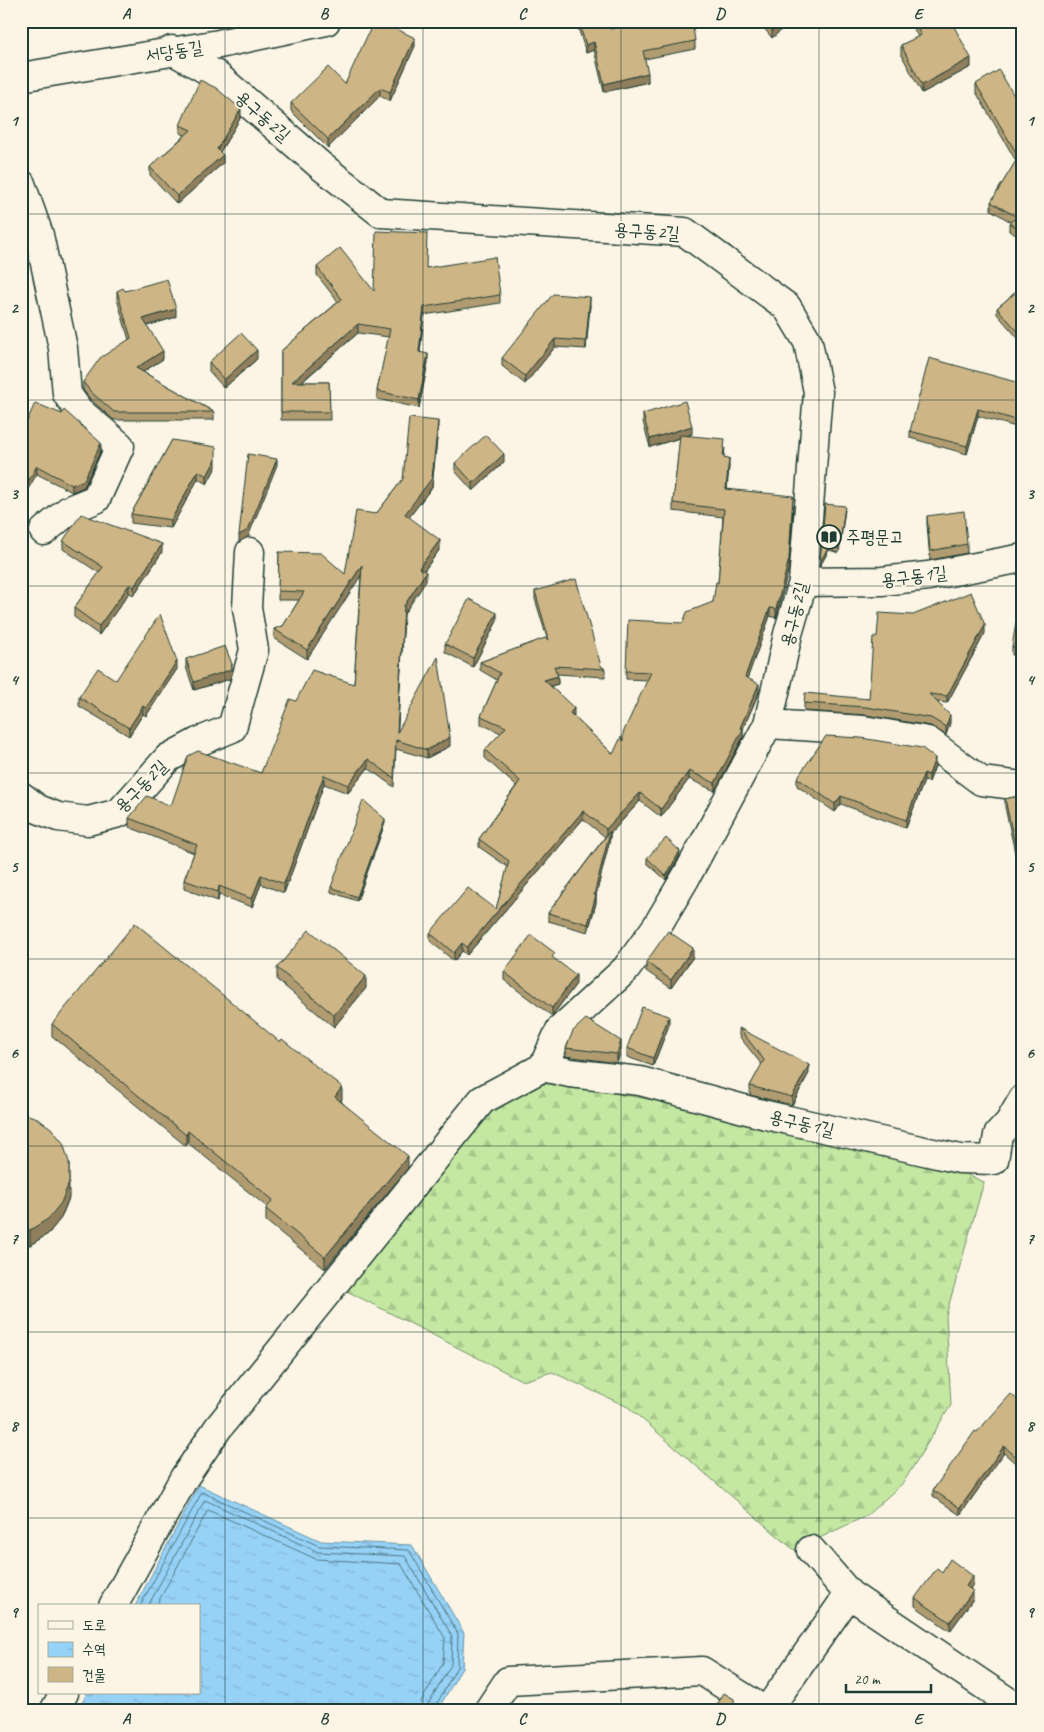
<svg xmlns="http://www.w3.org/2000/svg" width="1044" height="1732" viewBox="0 0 1044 1732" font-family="Caveat,'Poor Story',sans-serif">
<defs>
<pattern id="forest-firs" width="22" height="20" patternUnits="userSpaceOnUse" patternTransform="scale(1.25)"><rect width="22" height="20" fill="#c4e8a2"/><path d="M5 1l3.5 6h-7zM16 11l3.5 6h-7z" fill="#a8c88c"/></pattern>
<pattern id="water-ripples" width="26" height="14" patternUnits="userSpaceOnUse" patternTransform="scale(1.25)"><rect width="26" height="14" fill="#96d1f6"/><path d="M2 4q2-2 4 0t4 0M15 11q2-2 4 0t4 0" fill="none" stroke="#81b4d4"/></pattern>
</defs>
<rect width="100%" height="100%" fill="#fcf5e5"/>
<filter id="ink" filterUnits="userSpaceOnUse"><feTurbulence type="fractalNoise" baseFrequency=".02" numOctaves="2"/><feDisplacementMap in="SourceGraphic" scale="10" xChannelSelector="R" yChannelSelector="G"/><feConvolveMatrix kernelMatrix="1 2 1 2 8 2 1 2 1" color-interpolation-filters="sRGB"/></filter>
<g filter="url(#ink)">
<path fill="url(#forest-firs)" stroke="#72926b" d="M559,1083L676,1104L952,1168L984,1182L946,1315L951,1405L903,1483L866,1516L794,1550L628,1407L552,1372L523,1381L345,1290L500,1088Z"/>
<path fill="url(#water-ripples)" stroke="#6696a8" d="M199,1485L321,1541L412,1545L464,1633L462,1668L437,1711H78L87,1693H199V1606H135Z"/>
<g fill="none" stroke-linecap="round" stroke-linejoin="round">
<g stroke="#4f7882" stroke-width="1">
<path d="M140,1606L202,1492L319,1546L409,1550L458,1634L457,1667L433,1711"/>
<path d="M148,1606L205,1500L318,1552L405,1556L452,1636L451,1665L428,1704L427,1711"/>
<path d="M156,1606L208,1510L316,1559L401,1564L445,1638L443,1663L422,1700L419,1711"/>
</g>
<g stroke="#1f3d34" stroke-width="31">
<g id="minor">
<path d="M21,77L219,44L326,21"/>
<path d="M21,184L39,235L63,348L67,394L79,411L120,446L96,499L69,510L44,531"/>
<path d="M803,582L882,581L928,576L1023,558"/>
<path d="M768,724L863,730L928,741L981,781L1023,786"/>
<path d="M21,796L38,809L58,817L88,821L119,813L168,758L198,742L232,728L254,650L247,608L250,552"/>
<path d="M543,1067L570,1073L640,1081L766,1115L924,1151L960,1159L994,1160L998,1135L1009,1123L1023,1099"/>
<path d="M811,1550L849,1594L1022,1711"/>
<path d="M113,1606L184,1478L218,1428L482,1100L543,1067L560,1030L626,969L657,926L686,877L768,724L788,634L803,582L818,392L808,342L787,307L685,232L381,213L321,166L216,75L172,50"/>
<path d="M54,1711L64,1693"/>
<path d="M488,1711L508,1681L702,1671L765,1711"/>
<path d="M767,1711L849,1594"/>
</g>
</g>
<use href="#minor" stroke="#fcf5e5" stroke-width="28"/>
</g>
<g fill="#b19c72" stroke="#1f3d34">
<path d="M576,21H608L610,29L695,41V49L645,59L648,82L604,92L594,50L586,53Z"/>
<path d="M758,21H791L772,38Z"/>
<path d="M910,21H951L971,67L922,93L901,54V45L918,37Z"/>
<path d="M415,46L390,101L380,96L328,148L291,111V103L345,84Z"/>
<path d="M976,84L1023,111V239L1009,231V223L1011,222L991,210V202L1016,161L976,92Z"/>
<path d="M241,117L220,152L223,163L177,204L150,175V167L185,135L180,133V125Z"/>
<path d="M317,267L374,291L426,268L500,295V303L424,315L420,352L428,362L419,408L377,399V391L389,337L358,333L302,382H329L330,420H281V351L338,302L317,275Z"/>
<path d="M1023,286V344L997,314V308Z"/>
<path d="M117,291H125L176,317L147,326L163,359L143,372L214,412V420H114L91,400L83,390V382L129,340L117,299Z"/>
<path d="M590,305L586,349L555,347L525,384L502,366V358Z"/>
<path d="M257,359L224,388L209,371V362Z"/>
<path d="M1023,384V429L978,416L967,454L910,438V431Z"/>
<path d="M643,414L692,434L688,436L725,448L724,457L729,466L727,489L793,505L789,567L776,618L770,616L747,678L759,692L743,729V737L715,791L689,779L661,817L640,801L610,834V839L596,895V903L588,932L548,921V913L605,837L583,819L467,955L462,951L454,961L430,941V933L496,909L508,867L479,847V839L516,786L485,758V750L501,733L481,724V716L497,680L480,670V662L547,638L535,599V591L601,666L605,669V677L557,674L558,684L551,686L574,717L613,754L623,741L648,680L626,679V671L683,623L713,602L718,583L723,517L673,511V503L680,438L650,447L643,422Z"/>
<path d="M25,426L101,450L84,487L72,492L37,474Z"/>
<path d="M438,429L432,487L409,517L440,549L424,571L426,581L404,614L397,732L450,746L427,758L396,749L394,787L368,768L348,793L324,784L284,893L261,884L252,907L219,895L218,901L184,889V880L194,853L129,827V818L171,806L261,773L296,701L354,684L361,574L307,659L274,638V629L283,626L299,600H278L279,552L345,574L376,514L403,479Z"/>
<path d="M172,440L216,467L207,484L198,479L171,528L131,523V514Z"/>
<path d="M504,462L473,491L455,471V463Z"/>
<path d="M845,510L839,553L829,550L820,566Z"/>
<path d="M927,516L967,544V553L930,560L927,524Z"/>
<path d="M63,541L162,552L134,595L129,593L99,635L74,617V608L99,573L63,549Z"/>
<path d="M497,621L473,667L445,652V644Z"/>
<path d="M1023,623V656L1012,655V647Z"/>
<path d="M985,633L947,703L937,702L950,723L946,735L931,726L866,715L804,711V703L869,699Z"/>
<path d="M186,659L232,672L230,679L194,690L186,667Z"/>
<path d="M177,669L146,716L143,714L129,736L79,706V697L116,680Z"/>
<path d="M935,766L929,782L924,781L906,828L841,804L835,812L797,786V778Z"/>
<path d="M1023,795V861L1017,862L1005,807V799Z"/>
<path d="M385,823L357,901L331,892V887Z"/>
<path d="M680,855L666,880L647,863V858Z"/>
<path d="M1018,919H1023V981L1018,927Z"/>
<path d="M693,957L671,988L646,971V962Z"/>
<path d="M277,968L366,988L334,1027L277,980Z"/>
<path d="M504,972L576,984L552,1016L504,980Z"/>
<path d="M52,1024L342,1099L341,1101L408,1168L325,1269L266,1221V1209L267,1207L188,1143L186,1146L52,1036Z"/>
<path d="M669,1025L653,1066L627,1057V1048Z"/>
<path d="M739,1028L809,1073L792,1105L750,1095V1086L762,1065L739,1036Z"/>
<path d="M566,1048L621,1050L617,1063L566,1056Z"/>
<path d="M21,1113L69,1198L61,1218L48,1234L30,1245L21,1247Z"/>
<path d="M1023,1405V1470L1004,1453L960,1515L933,1496V1490L977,1432Z"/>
<path d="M942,1572L973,1585L970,1589L973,1599L950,1631L915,1606V1598Z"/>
</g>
<g fill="#907f5d" stroke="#1f3d34">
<path d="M782,21H791L772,38V30Z"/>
<path d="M415,38V46L390,101V92Z"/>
<path d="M594,42V50L586,53V45Z"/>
<path d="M971,58V67L922,93V85Z"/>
<path d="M648,73V82L604,92V84Z"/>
<path d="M380,88V96L328,148V139Z"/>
<path d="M241,109V117L217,157V149Z"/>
<path d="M223,155V163L177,204V196Z"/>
<path d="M590,297V305L586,349V341Z"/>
<path d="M424,307V315L419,360V352Z"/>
<path d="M176,309V317L143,327V319Z"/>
<path d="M358,324V333L292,390V382Z"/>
<path d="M555,339V347L525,384V376Z"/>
<path d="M257,350V359L224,388V380Z"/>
<path d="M163,351V359L136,376V368Z"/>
<path d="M428,354V362L419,408V400Z"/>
<path d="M978,409V416L967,454V446Z"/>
<path d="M438,421V429L432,487L405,523V514Z"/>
<path d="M692,426V434L650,447V439Z"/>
<path d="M101,443V450L84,487L72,492V485Z"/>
<path d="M504,454V462L473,491V483Z"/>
<path d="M729,458V466L726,497V489Z"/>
<path d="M216,459V467L207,484V476Z"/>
<path d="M277,459V465L248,537L239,542V535Z"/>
<path d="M37,466V474L21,501V493Z"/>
<path d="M198,471V479L171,528V520Z"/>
<path d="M793,496L789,567L776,618V609Z"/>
<path d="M440,540V549L419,577V568Z"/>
<path d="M162,544V552L134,595V587Z"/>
<path d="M829,546V550L820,566V562Z"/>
<path d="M362,565V574L307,659V650Z"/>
<path d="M426,572V581L404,614L397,742L404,606Z"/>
<path d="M129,585V593L99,635V626Z"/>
<path d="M770,608V616L745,685V677Z"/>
<path d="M497,613V621L473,667V658Z"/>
<path d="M985,625V633L947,703V696Z"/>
<path d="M177,661V669L146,716V708Z"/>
<path d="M232,664V672L230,679L194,690V682Z"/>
<path d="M558,676V684L544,688V680Z"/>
<path d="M759,684V692L743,729V737L715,791V783L740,728Z"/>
<path d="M143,706V714L129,736V728Z"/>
<path d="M574,708V716L570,713Z"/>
<path d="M950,715V723L946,735V727Z"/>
<path d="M450,737V746L427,758V750Z"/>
<path d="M935,758V766L929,782V775Z"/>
<path d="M368,759V768L348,793V785Z"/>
<path d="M689,771V779L661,817V809Z"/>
<path d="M924,773V781L906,828V820Z"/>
<path d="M324,775V784L284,893V884Z"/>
<path d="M640,793V801L610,834V839L594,903V895L606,838V829Z"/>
<path d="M841,796V804L835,812V804Z"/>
<path d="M583,811V819L467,955V947Z"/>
<path d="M385,819V823L357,901V897Z"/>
<path d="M680,851V855L666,880V876Z"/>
<path d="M1023,853V861L1017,862V854Z"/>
<path d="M261,875V884L252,907V899Z"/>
<path d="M219,886V895L218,901V892Z"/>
<path d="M596,895V903L588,932V924Z"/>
<path d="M462,943V951L454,961V953Z"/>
<path d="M693,948V957L671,988V980Z"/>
<path d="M576,975V984L552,1016V1008Z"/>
<path d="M366,976V988L334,1027V1015Z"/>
<path d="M669,1016V1025L653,1066V1058Z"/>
<path d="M621,1041V1050L617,1063V1054Z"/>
<path d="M809,1065V1073L792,1105V1097Z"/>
<path d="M342,1087V1099L335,1108V1097Z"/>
<path d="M188,1131V1143L186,1146V1135Z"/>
<path d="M408,1156V1168L325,1269V1257Z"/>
<path d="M69,1162V1198L61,1218L48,1234L30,1245V1230Z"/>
<path d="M1004,1446V1453L960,1515V1508Z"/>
<path d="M973,1576V1585L966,1594V1586Z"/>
<path d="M973,1591V1599L950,1631V1622Z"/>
</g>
<g fill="#ceb585" stroke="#1f3d34">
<path d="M374,21H380L415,38L390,92L380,88L328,139L291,103L328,67L345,84Z"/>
<path d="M578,21H608L610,29L650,21H692L695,41L643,51L648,73L604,84L594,42L586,45Z"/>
<path d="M765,21H782L772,30Z"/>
<path d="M914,21H951L971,58L922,85L901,45L921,35Z"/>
<path d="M999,70L1023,111V231L1009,223L1017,217L991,202L1017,159L1021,161L976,84Z"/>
<path d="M200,80L216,88L241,109L217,149L223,155L177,196L150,167L191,130L180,125Z"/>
<path d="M376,231L427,233L426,268L495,257L500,295L424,307L419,352L428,354L419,400L377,391L390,329L358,324L292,382H329L330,412H281V351L342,299L317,267L340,248L374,291Z"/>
<path d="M167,279L176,309L143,319L163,351L136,368L214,412H114L91,392L83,382L100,358L131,338L117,291L123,288L125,291Z"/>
<path d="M1023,286V337L997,308Z"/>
<path d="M553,294L590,297L586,341L555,339L525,376L502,358Z"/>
<path d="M241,333L257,350L224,380L209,362Z"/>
<path d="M929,358L1023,384V422L978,409L967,446L910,431Z"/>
<path d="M685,401L692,426L650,439L643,414Z"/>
<path d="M35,403L62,414L64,410L101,443L84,480L72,485L37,466L21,493V423L25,426Z"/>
<path d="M409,418L438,421L432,478L405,514L440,540L419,568L426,572L404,606L397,733L438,657L450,737L427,750L396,740L394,778L368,759L348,785L324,775L284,884L261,875L252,899L219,886L218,892L184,880L197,845L129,818L147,796L171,806L188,756L198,751L261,773L290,699L296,701L312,670L354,684L362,565L307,650L274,629L283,626L304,592L278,591L279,552L321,553L345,574L356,511L376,514L403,479Z"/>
<path d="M486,435L504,454L473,483L455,463Z"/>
<path d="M680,435L725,439L723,457L729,458L726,489L793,496L789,559L776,609L770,608L745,677L759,684L740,728L743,729L715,783L689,771L661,809L640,793L606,829L583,811L467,947L462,943L454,953L430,933L468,888L496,909L509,861L479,839L520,781L485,750L506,727L481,716L500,673L480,662L545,638L549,640L535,591L576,579L601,666L605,669L554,666L558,676L544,680L574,708L570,713L613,754L621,737L623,741V733L651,672L626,671L628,620L683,623L687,612L713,602L716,582L718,583L724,509L673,503Z"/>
<path d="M172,440L216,447V459L207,476L198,471L171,520L131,514Z"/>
<path d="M248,454L277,459L248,530L239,535Z"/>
<path d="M825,504L845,506L839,549L829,546L820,562Z"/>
<path d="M964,511L967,544L930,551L927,516Z"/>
<path d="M81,514L162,544L134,587L129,585L99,626L74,608L103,567L63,541Z"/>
<path d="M971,592L985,625L947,696L929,694L950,715L946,727L931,718L866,707L804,703L805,693L869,699L873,637H877L879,613L913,615Z"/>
<path d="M469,599L497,613L473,658L445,644Z"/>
<path d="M160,614L177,661L146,708L143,706L129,728L79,697L98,668L116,680Z"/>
<path d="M1016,622L1023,623V648L1012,647Z"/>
<path d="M225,646L232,664L230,670L194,682L186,659Z"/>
<path d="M826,736L861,738L922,748L935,758L929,775L924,773L906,820L841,796L835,804L797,778Z"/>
<path d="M1023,795V853L1017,854L1005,799Z"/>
<path d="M363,800L385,819L357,897L331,887Z"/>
<path d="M610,831L594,895H596L588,924L548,913Z"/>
<path d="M666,838L680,851L666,876L647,858Z"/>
<path d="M1018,919H1023V974Z"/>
<path d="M135,923L280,1042L282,1039L342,1087L335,1097L408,1156L325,1257L266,1209L273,1200L188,1131L186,1135L52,1024Z"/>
<path d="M309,930L366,976L334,1015L277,968Z"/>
<path d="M668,931L693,948L671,980L646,962Z"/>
<path d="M531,935L555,953L552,957L576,975L552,1008L504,972Z"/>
<path d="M642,1007L669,1016L653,1058L627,1048Z"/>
<path d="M586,1019L621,1041L617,1054L566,1048L573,1031Z"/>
<path d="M739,1028L809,1065L792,1097L750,1086L764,1060Z"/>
<path d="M21,1113L35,1117L51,1128L63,1143L69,1162V1183L61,1203L48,1219L30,1230L21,1231Z"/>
<path d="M1011,1394L1023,1405V1463L1004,1446L960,1508L933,1490L975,1431L977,1432Z"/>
<path d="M950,1559L973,1576L966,1586L973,1591L950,1622L915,1598L937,1568L942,1572Z"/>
<path d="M724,1693L734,1699L735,1711H713Z"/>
<path d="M690,1704L701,1711H685Z"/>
</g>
</g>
<path fill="none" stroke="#1f3d34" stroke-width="1" stroke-opacity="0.55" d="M225,21V1711M423,21V1711M621,21V1711M819,21V1711M21,214H1023M21,400H1023M21,586H1023M21,773H1023M21,959H1023M21,1146H1023M21,1332H1023M21,1518H1023"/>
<defs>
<g id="library-ring" transform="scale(1.25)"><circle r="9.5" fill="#fcf5e5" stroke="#1f3d34" stroke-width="1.5"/><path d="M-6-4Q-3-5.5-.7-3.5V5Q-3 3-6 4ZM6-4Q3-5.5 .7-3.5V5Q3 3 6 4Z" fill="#1f3d34"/></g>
</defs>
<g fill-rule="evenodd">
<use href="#library-ring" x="829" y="537"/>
</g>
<g text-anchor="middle" stroke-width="4" stroke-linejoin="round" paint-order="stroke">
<g font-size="18" fill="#1f3d34" stroke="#fcf5e5">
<text transform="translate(174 51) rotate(-9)" y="6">서당동길</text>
<text transform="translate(263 116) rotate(41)" y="6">용구동2길</text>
<text transform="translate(647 231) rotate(4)" y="6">용구동2길</text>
<text transform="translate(914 576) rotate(-7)" y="6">용구동1길</text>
<text transform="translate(794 614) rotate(-76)" y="6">용구동2길</text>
<text transform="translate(141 786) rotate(-45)" y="6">용구동2길</text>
<text transform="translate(802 1123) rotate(13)" y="6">용구동1길</text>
</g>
<g font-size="18" fill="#1f3d34" stroke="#fcf5e5" text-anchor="start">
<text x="846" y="543">주평문고</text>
</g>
</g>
<rect width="1044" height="1732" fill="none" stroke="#fcf5e5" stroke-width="55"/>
<rect x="38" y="1604" width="162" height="90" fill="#fcf5e5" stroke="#a4ab9e"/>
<rect x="48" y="1621" width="25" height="8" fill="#fcf5e5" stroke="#a4ab9e"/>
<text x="82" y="1630" font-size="15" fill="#1f3d34">도로</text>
<rect x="48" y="1642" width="25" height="15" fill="url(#water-ripples)" stroke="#a4ab9e"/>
<text x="82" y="1654" font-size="15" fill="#1f3d34">수역</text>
<rect x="48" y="1667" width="25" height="15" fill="#ceb585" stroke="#a4ab9e"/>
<text x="82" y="1680" font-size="15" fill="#1f3d34">건물</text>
<path d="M846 1684v8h85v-8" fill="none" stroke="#1f3d34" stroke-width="2.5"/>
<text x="854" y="1684" font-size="15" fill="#1f3d34" stroke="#fcf5e5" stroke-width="4" paint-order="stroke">20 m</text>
<rect x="28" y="28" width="988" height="1676" fill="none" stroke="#1f3d34" stroke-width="2"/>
<g font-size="16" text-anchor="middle" font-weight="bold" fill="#1f3d34">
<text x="126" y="19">A</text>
<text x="324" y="19">B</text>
<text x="522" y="19">C</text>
<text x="720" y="19">D</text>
<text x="918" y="19">E</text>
<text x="14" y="126">1</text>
<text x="1030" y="126">1</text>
<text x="14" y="313">2</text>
<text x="1030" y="313">2</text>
<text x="14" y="499">3</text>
<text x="1030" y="499">3</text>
<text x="14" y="685">4</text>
<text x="1030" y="685">4</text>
<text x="14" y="872">5</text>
<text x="1030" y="872">5</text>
<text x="14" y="1058">6</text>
<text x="1030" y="1058">6</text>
<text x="14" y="1244">7</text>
<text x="1030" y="1244">7</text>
<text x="14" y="1431">8</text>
<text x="1030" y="1431">8</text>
<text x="14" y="1617">9</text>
<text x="1030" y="1617">9</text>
<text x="126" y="1724">A</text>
<text x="324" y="1724">B</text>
<text x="522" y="1724">C</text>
<text x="720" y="1724">D</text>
<text x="918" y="1724">E</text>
</g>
</svg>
